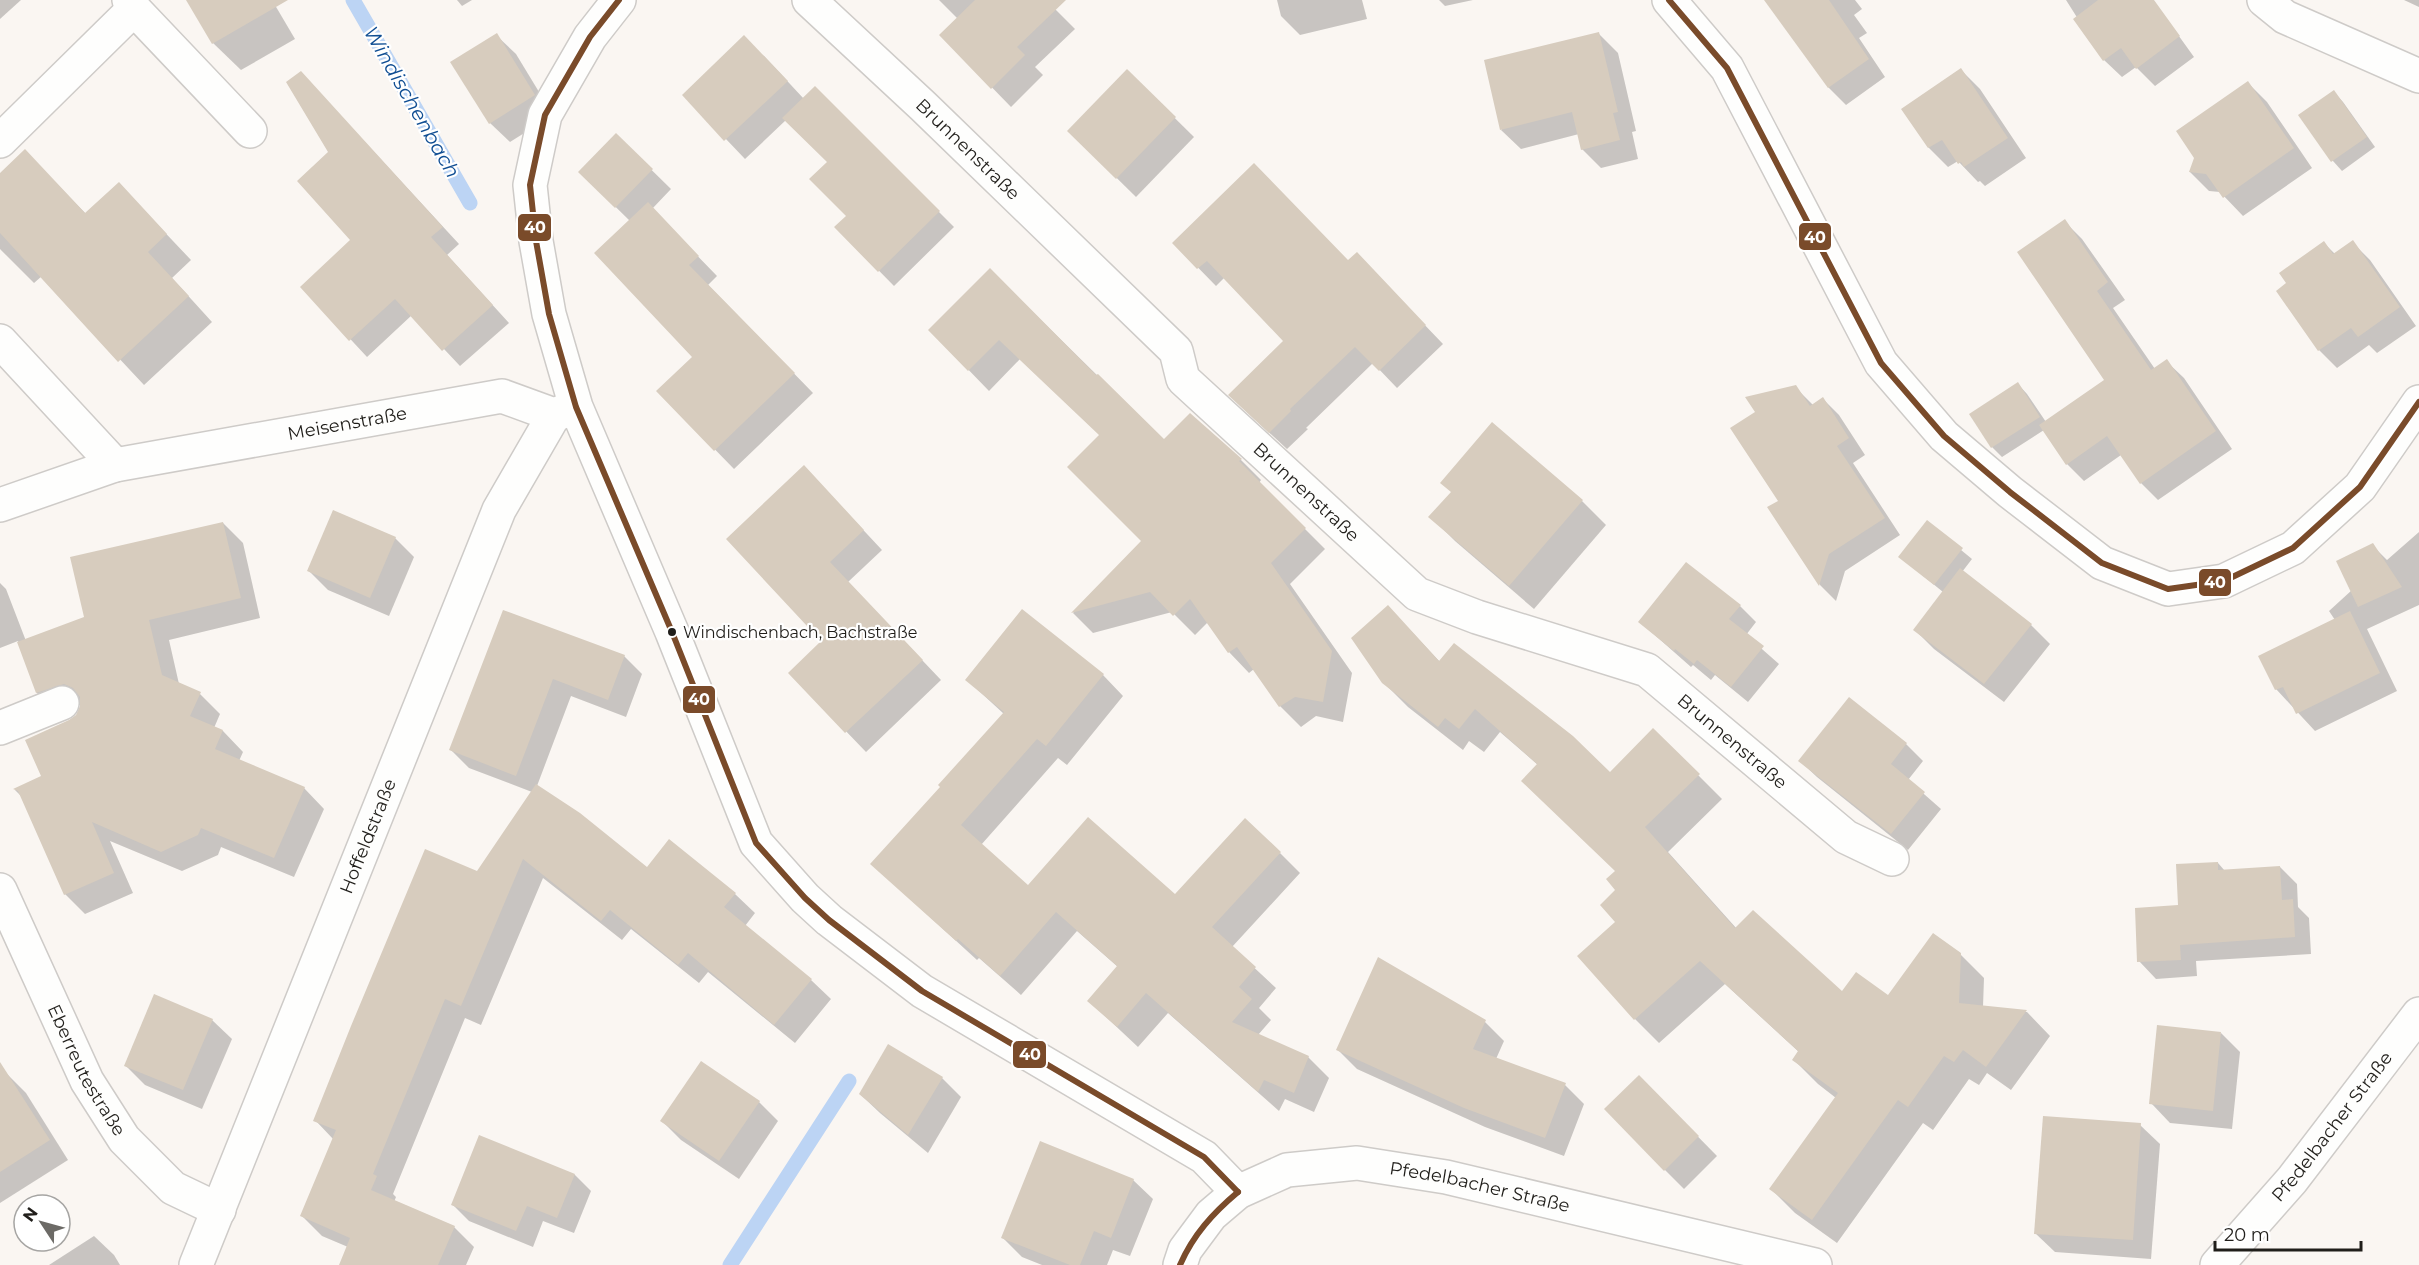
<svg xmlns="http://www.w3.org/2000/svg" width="2419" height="1265" viewBox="0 0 2419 1265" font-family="Montserrat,sans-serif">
<rect width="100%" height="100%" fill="#faf6f2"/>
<g fill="#0003">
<path d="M0,0H21L0,19Z"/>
<path d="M188,0H272L295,39L241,70L213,43Z"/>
<path d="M457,0H472L462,6Z"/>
<path d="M939,0H1046L1075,29L1035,67L1043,75L1011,107L941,35L958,19Z"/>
<path d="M1277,0H1362L1367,19L1300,35L1281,16Z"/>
<path d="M1439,0H1473L1445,6Z"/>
<path d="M1766,0H1855L1862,9L1854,15L1867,33L1859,38L1885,77L1846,105L1829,88Z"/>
<path d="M2066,0H2153L2194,57L2155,86L2136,67L2122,77L2104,60Z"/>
<path d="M2404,0H2419V7Z"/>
<path d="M1599,34L1618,53L1636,131L1632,132L1638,159L1601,168L1582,149L1579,134L1521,149L1501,130Z"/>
<path d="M496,35L516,54L553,115L510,142L490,123L452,62Z"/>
<path d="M764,56L804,99L815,88L954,227L894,286L836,227L848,216L829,162L786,120L745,159L684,95Z"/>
<path d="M1961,70L1980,89L2026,158L1985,186L1980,181L1978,182L1958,161L1948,167L1929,148L1903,110Z"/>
<path d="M1127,71L1194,137L1136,197L1069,131Z"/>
<path d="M301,73L459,244L447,255L509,323L460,366L412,315L367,357L302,287L352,240L330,152Z"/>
<path d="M2248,83L2267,102L2312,168L2243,216L2220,192L2209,191L2190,172Z"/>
<path d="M2334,92L2343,102L2375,147L2342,171L2333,161L2300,115Z"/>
<path d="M616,135L671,189L652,209L717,276L708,285L813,393L734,469L658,391L694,357L630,221L580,172Z"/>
<path d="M25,151L86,214L119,184L191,260L172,278L212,322L144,385L42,276L34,283L0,249V175Z"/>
<path d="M2064,221L2082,239L2125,300L2113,308L2155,369L2166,361L2184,378L2232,449L2158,500L2141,483L2121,455L2084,481L2067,464L2044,430L2002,457L1992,447L1971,415L2018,384L2027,394L2046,422L2106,380Z"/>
<path d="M2352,242L2370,260L2416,326L2377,353L2369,345L2337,368L2319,350L2289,284L2324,243L2335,254Z"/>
<path d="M1174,243L1349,262L1374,272L1443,344L1397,388L1373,363L1306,428L1308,429L1287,449L1247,412L1286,341L1225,277L1216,286Z"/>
<path d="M990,270L1164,441L1190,415L1241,460L1261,480L1259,483L1325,549L1290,584L1352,673L1343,722L1316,716L1301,727L1280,706L1254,669L1249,673L1229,652L1208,622L1195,635L1172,612L1093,633L1073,613L1143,541L1101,436L1020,359L989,391L930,330Z"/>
<path d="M1795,387L1813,405L1823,399L1839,415L1865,455L1853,463L1900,535L1845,571L1836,601L1820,585L1769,508L1780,501Z"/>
<path d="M823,487L882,550L848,582L941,680L866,752L790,673L823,641Z"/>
<path d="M1582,501L1606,525L1534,609L1455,541L1431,517Z"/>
<path d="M1927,522L1972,559L1962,572L2031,625L2050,644L2004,702L1934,649L1915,630L1943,592L1900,557Z"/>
<path d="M223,523L243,543L260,618L169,640L179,684L200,694L220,714L214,728L223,731L243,752L239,761L304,788L324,809L294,877L221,847L218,855L182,871L110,841L133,893L85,914L65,894L21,796L15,790L43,777L70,721L78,715L83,704L57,713L37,693L18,641L0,648V583L6,589L26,641L86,618Z"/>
<path d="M2419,532V605L2367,629L2397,691L2315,731L2276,689L2335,620L2329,611L2352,590L2372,545L2387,560Z"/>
<path d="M395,538L414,557L389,616L328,590L309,571Z"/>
<path d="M1740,606L1756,622L1746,635L1779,664L1748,702L1715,675L1711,680L1693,665L1691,667L1640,622Z"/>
<path d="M504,611L624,656L642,674L626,717L571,696L537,786L647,869L735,894L755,913L745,926L811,980L831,999L795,1043L708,972L699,983L631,929L622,940L543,878L481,1025L465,1018L393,1194L396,1197L394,1202L454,1227L474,1247L466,1265H341L348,1247L322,1236L302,1216L334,1140L315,1120L532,792L469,768L451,750Z"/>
<path d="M1411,631L1440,662L1610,774L1653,730L1722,799L1668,852L1737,929L1842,993L1888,997L1960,954L1984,978L1983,1007L2027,1012L2050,1036L2011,1090L1987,1073L1979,1085L1969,1079L1933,1130L1923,1123L1837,1243L1795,1213L1771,1189L1836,1098L1818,1084L1794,1060L1799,1052L1725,984L1659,1043L1635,1019L1579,957L1617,922V872L1538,765L1500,732L1484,752L1469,741L1463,750L1408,707L1383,682Z"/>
<path d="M1103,675L1123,696L1067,765L1058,758L981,845L1028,887L1175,896L1280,853L1300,873L1232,947L1276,988L1259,1008L1271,1020L1258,1035L1308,1057L1329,1078L1314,1112L1285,1099L1279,1111L1168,1013L1138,1047L1089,1001L1118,967L1077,931L1021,995L979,958L977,960L872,864L942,787L1004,714L967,680Z"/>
<path d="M1849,699L1906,744L1923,761L1908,780L1941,809L1908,850L1817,777L1800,761Z"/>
<path d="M2218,863L2225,871L2280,867L2297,884L2298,907L2309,918L2311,954L2196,961L2197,976L2156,979L2139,961L2179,907Z"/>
<path d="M212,1020L232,1039L202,1109L145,1085L126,1066Z"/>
<path d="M1485,1022L1504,1041L1496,1059L1565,1085L1584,1104L1564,1156L1485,1127L1357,1069L1337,1049Z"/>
<path d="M2221,1033L2240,1052L2232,1129L2170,1123L2151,1103Z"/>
<path d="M7,1074L26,1093L68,1160L0,1203V1078Z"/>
<path d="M942,1078L961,1097L928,1153L880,1113L860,1094Z"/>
<path d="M1658,1096L1717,1156L1684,1189L1665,1170Z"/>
<path d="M759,1102L778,1121L739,1179L681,1140L662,1121Z"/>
<path d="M2140,1125L2160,1144L2151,1259L2055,1252L2035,1233Z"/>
<path d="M479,1137L575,1175L591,1191L574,1233L543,1221L533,1247L469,1221L453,1205Z"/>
<path d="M1133,1180L1153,1199L1130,1256L1113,1250L1107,1265H1042L1022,1257L1003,1238Z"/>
<path d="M94,1236L114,1255L120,1265H49Z"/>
</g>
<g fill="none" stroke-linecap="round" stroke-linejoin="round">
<g stroke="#bcd4f4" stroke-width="15">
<path d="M353,0L470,203"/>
<path d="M730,1265L849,1081"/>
</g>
</g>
<g fill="#d7ccbe">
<path d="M186,0H288L212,44Z"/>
<path d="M975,0H1066L1017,47L1025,55L991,89L939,35Z"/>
<path d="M1764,0H1829L1869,59L1828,88Z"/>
<path d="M2098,0H2154L2180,36L2136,69L2121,48L2103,61L2073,19Z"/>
<path d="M1599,32L1618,112L1613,113L1620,140L1581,150L1572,112L1500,130L1484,60Z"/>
<path d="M497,33L535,95L489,124L450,62Z"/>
<path d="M744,35L788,81L724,141L682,95Z"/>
<path d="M1961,68L2008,138L1964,167L1961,162L1958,164L1942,140L1928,148L1901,109Z"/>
<path d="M1127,69L1176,117L1116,179L1067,131Z"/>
<path d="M301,71L443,227L431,237L493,305L442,351L395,299L349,341L300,287L350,240L297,181L328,152L286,82Z"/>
<path d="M2248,81L2294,148L2223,198L2206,174L2189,172L2194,158L2176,131Z"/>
<path d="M815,86L940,211L878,272L834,227L846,216L809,179L827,162L782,118Z"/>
<path d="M2334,90L2367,137L2331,162L2298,115Z"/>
<path d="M616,133L653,169L615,208L578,172Z"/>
<path d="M25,149L85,213L119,182L167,234L148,252L189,296L118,362L0,233V173Z"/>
<path d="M1254,163L1348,260L1357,252L1426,325L1379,371L1355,347L1290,409L1291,411L1269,433L1228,395L1283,341L1207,261L1197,269L1172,243Z"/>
<path d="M648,202L699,256L689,265L795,373L714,451L656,391L692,357L594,253Z"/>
<path d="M2065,219L2108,282L2097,291L2151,370L2167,359L2216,431L2140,484L2107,436L2066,465L2039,425L2104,380L2017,252Z"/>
<path d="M2353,240L2400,307L2358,337L2351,328L2318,351L2276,291L2286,283L2279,273L2324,241L2333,254Z"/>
<path d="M990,268L1096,375L1098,374L1164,439L1190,413L1242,459L1239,461L1306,528L1271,563L1332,651L1323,702L1295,697L1279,707L1237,647L1228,653L1190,599L1173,616L1150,592L1071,613L1141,541L1067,467L1099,435L999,340L968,371L928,330Z"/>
<path d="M2018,382L2040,417L1991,448L1969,414Z"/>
<path d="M1796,385L1810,406L1823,397L1849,438L1837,446L1885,518L1829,554L1819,586L1767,507L1778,501L1730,428L1755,412L1745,397Z"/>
<path d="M1492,422L1583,500L1509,586L1428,517L1451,492L1440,483Z"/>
<path d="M804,465L864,530L830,562L923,660L845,733L788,673L821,641L726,539Z"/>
<path d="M333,510L396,537L370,598L307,571Z"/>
<path d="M1927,520L1963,548L1934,585L1898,557Z"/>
<path d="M223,522L241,598L149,620L162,675L201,692L190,716L223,730L215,749L305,787L274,858L201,828L198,835L161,852L92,822L114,873L64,895L18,791L13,789L41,776L25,740L69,720L76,715L80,706V697L73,688L64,684L36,693L17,642L84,617L70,557Z"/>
<path d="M2373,543L2402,587L2358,607L2336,561Z"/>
<path d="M1686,562L1741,605L1729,619L1764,646L1731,687L1697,660L1694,664L1675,649L1674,651L1638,622Z"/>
<path d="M1960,568L2032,624L1984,684L1913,630Z"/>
<path d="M1388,605L1439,661L1454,643L1573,736L1610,772L1653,728L1700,774L1645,827L1735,928L1753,910L1842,991L1856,972L1888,995L1933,933L1961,953L1959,1003L2027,1010L1986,1067L1963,1050L1954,1062L1944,1056L1908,1107L1898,1100L1812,1220L1769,1189L1838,1093L1792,1060L1798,1051L1700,961L1634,1020L1577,956L1615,922L1600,905L1615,890L1606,879L1615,871L1521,781L1537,764L1475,709L1459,729L1445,718L1438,727L1382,683L1351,638Z"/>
<path d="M1022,609L1104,674L1046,746L1037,739L961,825L1028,885L1088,817L1175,894L1245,818L1281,852L1212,927L1256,967L1239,987L1252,999L1232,1022L1309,1056L1294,1093L1264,1080L1258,1092L1146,993L1117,1027L1087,1001L1117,966L1056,912L1000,976L958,939L956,941L870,864L940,787L938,785L1004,712L965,680Z"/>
<path d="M503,610L625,655L608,700L553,679L516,776L449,750Z"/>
<path d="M2350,611L2380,673L2296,714L2283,687L2275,690L2258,656Z"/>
<path d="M1849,697L1907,743L1891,764L1925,792L1891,834L1798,761Z"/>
<path d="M536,784L580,813L647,867L669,839L736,893L724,907L812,979L774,1025L688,953L678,965L610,910L601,921L523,859L461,1006L445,999L373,1174L377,1176L371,1190L455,1226L438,1265H339L350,1238L300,1216L336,1130L313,1121L351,1026L425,849L477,871Z"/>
<path d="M2218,862V870L2280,866L2282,900L2293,899L2295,937L2180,945L2181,960L2137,962L2135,908L2178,905L2176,864Z"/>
<path d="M1378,957L1486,1020L1473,1049L1566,1083L1545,1138L1464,1108L1336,1050Z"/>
<path d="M154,994L213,1019L183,1090L124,1066Z"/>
<path d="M2157,1025L2221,1032L2213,1111L2149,1104Z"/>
<path d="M888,1044L943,1077L908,1135L859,1094Z"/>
<path d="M701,1061L760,1101L719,1161L660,1121Z"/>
<path d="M0,1062L50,1140L0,1172Z"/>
<path d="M1639,1075L1699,1136L1664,1171L1604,1109Z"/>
<path d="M2043,1116L2141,1123L2133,1240L2034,1234Z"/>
<path d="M479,1135L575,1174L557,1218L527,1206L516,1231L451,1205Z"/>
<path d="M1040,1141L1134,1179L1111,1238L1094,1231L1080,1265H1070L1001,1238Z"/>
</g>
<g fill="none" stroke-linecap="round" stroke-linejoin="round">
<g stroke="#cecbc8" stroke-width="36">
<g id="minor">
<path d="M129,0L134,9L250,131"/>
<path d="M619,0L590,37L545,115L530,185L536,241L549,314L576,407L672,632L756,843L805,898L829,920L922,991L1204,1157L1238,1192"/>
<path id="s1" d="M809,0L923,106L1176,351L1183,379L1417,594L1477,617L1647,670L1846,837L1892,859"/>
<path d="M1669,0L1727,68L1881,363L1944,436L2010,492L2102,563L2168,589L2224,581L2293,548L2360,487L2419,402"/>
<path d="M2264,0L2285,17L2419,76"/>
<path d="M0,141L134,9"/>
<path id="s2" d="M0,341L115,465L502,396L554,415L575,407"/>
<path d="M0,505L115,465"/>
<path d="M0,728L62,703"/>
<path id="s3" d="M0,890L87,1081L124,1139L173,1188L219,1210"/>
<path id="s4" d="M196,1265L499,510L554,415"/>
<path id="s5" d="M1180,1265L1185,1250L1211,1215L1238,1192L1287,1170L1357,1163L1446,1177L1815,1265"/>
<path id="s6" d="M2217,1265L2292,1180L2419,1014"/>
</g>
</g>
<use href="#minor" stroke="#fefefd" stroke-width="33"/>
<g stroke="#fff" stroke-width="10">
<g id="bus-1">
<path d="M619,0L590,37L545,115L530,185L536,241L549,314L576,407L672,632L756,843L805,898L829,920L922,991L1204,1157L1238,1192"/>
<path d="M1669,0L1727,68L1881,363L1944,436L2010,492L2102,563L2168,589L2224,581L2293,548L2360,487L2419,402"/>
<path d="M1180,1265C1193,1235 1213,1213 1238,1192"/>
</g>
</g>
<use href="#bus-1" stroke="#7a4b2a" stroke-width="6"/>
</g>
<circle fill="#201e1a" stroke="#fff" stroke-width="2" cx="672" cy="632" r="5"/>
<g text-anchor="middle" stroke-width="4.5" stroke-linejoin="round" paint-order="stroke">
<g font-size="16" fill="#201e1a" stroke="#fff" text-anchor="start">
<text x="683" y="638">Windischenbach, Bachstraße</text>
</g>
<g font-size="18" fill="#201e1a" stroke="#fff">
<text dy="6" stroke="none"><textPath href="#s1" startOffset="218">Brunnenstraße</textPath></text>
<text dy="6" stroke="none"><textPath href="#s2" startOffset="405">Meisenstraße</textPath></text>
<text dy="6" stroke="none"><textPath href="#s1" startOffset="704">Brunnenstraße</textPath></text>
<text dy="6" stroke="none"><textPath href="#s1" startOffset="1208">Brunnenstraße</textPath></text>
<text dy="6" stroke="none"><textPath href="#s4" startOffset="462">Hoffeldstraße</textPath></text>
<text dy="6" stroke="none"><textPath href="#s3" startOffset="200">Eberreutestraße</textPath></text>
<text dy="6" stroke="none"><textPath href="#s6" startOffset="180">Pfedelbacher Straße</textPath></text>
<text dy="6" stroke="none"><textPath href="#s5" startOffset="344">Pfedelbacher Straße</textPath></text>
</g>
<g font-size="20" font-style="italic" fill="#104e93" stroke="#fff">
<text transform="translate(412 102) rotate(60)" y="7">Windischenbach</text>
</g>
</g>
<g stroke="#fff" stroke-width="2">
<rect x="517" y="213" width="35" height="29" rx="6" fill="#7a4b2a"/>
<rect x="1798" y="222" width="34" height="29" rx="6" fill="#7a4b2a"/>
<rect x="2198" y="568" width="34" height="29" rx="6" fill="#7a4b2a"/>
<rect x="682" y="685" width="34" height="29" rx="6" fill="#7a4b2a"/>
<rect x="1012" y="1040" width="35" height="29" rx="6" fill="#7a4b2a"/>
</g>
<g font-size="16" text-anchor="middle" font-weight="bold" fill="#fff">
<text x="535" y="233">40</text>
<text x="1815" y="243">40</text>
<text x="2215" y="588">40</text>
<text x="699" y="705">40</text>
<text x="1030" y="1060">40</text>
</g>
<g transform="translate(42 1223) rotate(306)"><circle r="28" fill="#ffffff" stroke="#a6a5a3" stroke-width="1.5"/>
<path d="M0-4.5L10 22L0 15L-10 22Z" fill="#6c6a66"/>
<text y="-9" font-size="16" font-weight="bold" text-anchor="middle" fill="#201e1a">N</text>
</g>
<path d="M2215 1241v9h146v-9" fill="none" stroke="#201e1a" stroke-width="3"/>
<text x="2224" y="1241" font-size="18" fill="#201e1a" stroke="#ffffff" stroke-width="4.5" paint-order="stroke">20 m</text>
</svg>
